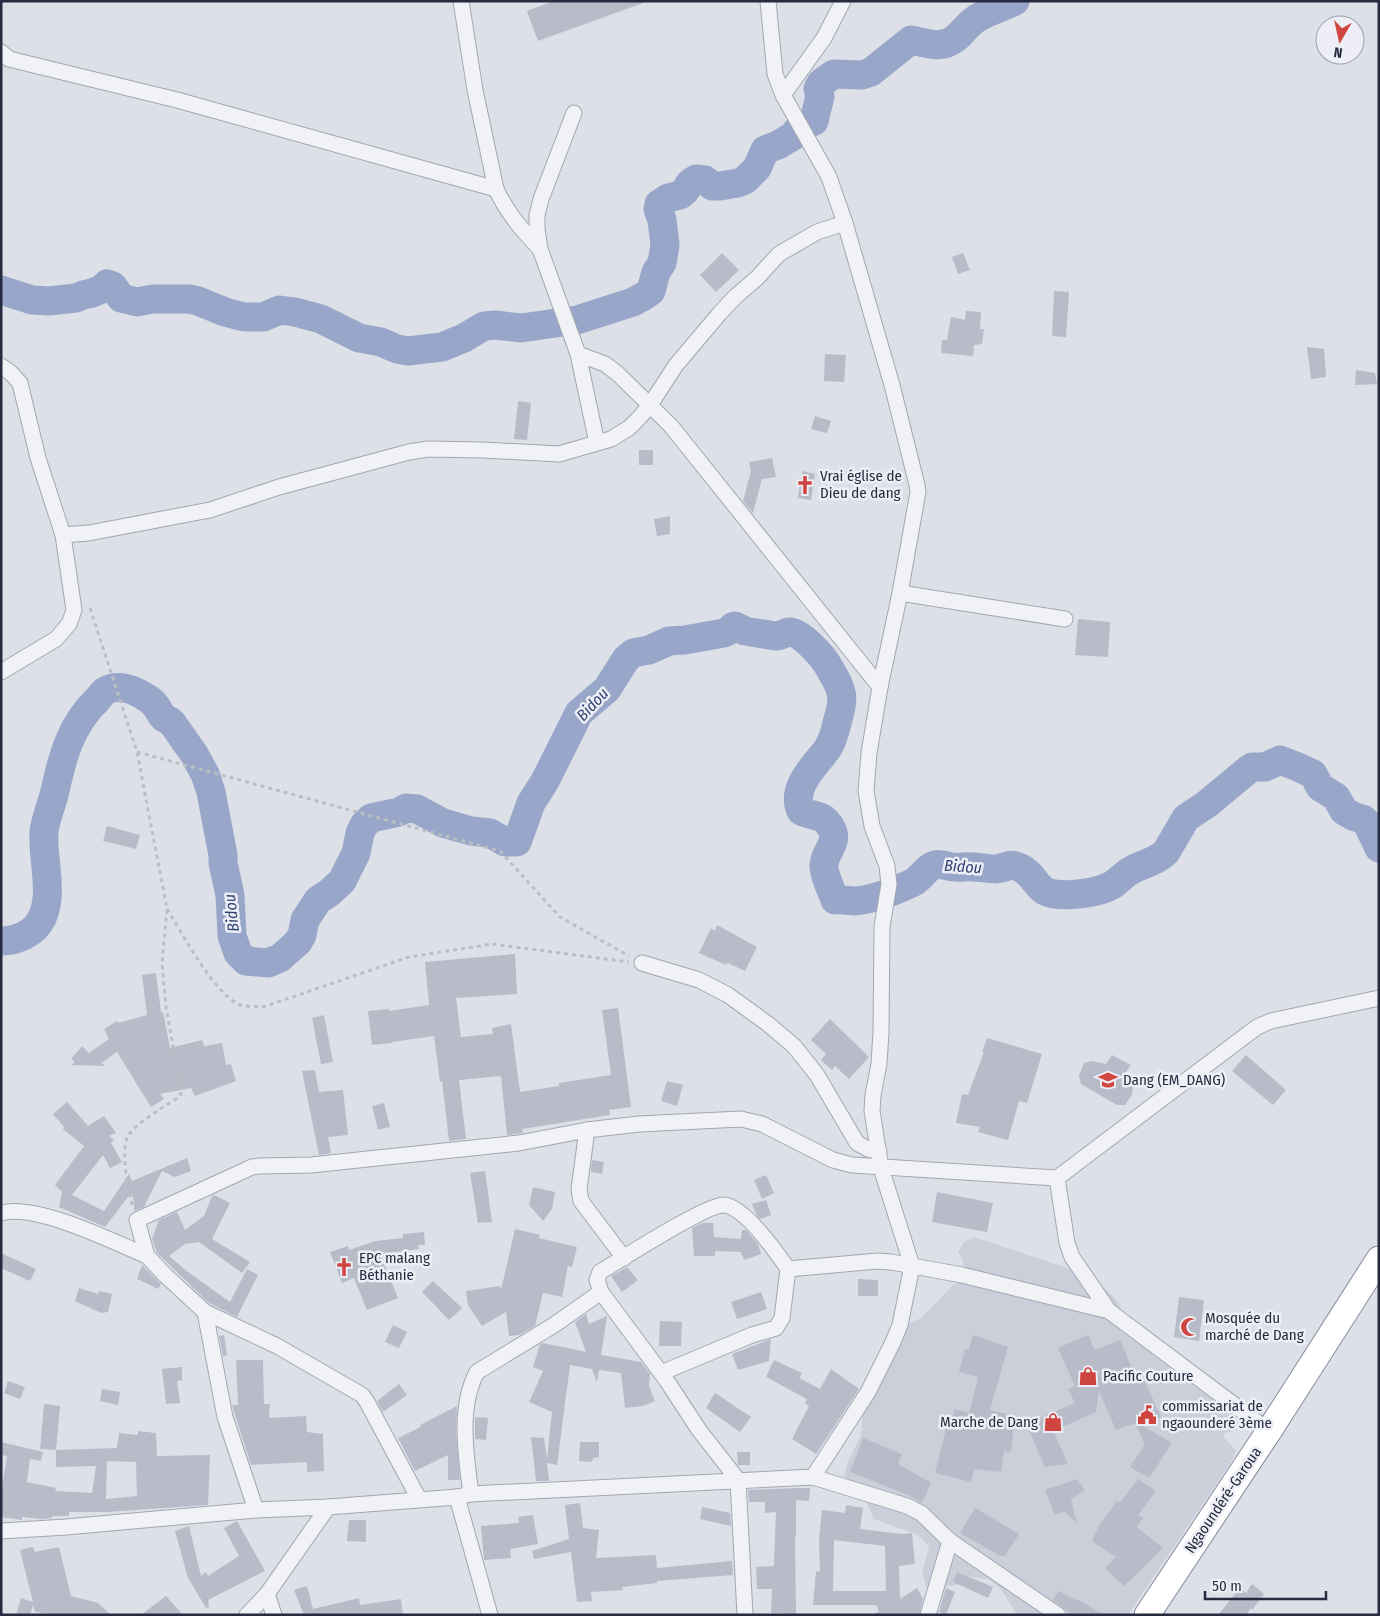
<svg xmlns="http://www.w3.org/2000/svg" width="1380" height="1616" viewBox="0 0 1380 1616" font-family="'Fira Sans Condensed',sans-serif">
<rect width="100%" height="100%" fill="#dee0e8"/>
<path fill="#cccfda" d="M974,1237L1067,1268L1104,1288L1119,1303L1122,1312L1248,1415L1241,1429L1224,1433V1438L1236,1450L1233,1459L1128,1615H1017L1001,1589L988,1579L965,1576L959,1585L927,1588L922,1573L929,1547L918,1535L874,1519L859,1484L844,1477L847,1463L861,1436L865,1389L907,1325L921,1318L953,1285L965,1279L963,1261L958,1252L964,1242Z"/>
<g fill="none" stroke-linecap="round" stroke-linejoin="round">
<g stroke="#98a7c9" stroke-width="29">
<path d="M1,290L32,300L49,301L76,298L83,295L92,293L102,289L107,284L113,286L121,298L137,302L153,299H189L198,301L225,312L244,317H263L280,310L295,312L321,319L359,338L381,342L397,349L408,351L442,347L464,338L484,326L495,325L521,328L577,320L633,302L644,296L651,291L656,272L662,263L665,245L662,220L658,209L659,204L668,198L680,195L685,191L690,183L696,179L705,180L712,186H720L738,183L745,180L757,168L765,150L778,145L793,136L799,128L814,121L820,96L818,89L821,83L834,74L862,75L871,72L911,40C927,43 941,50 956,38C963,32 968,24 976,19C986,12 1004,7 1015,1"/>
<path d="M1,941C17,941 35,933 42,918C54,892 42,859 44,832C45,820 52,804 55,791C62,758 71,724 97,700C99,698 102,693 105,691C118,683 135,690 147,698C159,705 157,711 164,718C167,720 170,720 173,724L194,754L205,774L211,792L223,855V863L230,895L232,936L238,953L246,961L268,963L280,958L298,942L302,935L305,920L318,900L329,893L342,881L356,853L360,833L364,825L371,818L399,812L406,808L417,809L443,823L471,831L490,833L505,842H517L531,803L545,781L579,713L607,689L626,659L633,653L649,650L669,641L685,640L724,633L730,630L732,627L735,626L745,631L776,636C781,636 785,632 790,632C800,632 816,650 822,657C827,663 830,669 834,676C845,695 843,702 837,723C835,731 833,740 828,748C816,765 790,787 801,811C808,815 821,815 826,821C845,842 823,849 824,867C824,876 832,891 835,900C842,899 848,901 854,901C872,900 895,891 912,883C921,879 926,867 935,865C941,863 948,867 954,867C960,868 967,866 973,867C981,867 988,869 996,869C1007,868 1010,862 1021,868C1034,875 1035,885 1045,891C1059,899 1103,893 1115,883C1120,879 1124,875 1130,871C1142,864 1156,862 1166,852L1186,818L1207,804L1249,769L1252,767H1265L1280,760L1298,767L1313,774L1320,787L1336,797L1344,811L1355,817L1363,819L1367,823L1379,848"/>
</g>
</g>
<g fill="#b8bbc8" fill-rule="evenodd">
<path d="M554,1H643V3L538,41L527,11Z"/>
<path d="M722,253L739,270L716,292L700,275Z"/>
<path d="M963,253L970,270L958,274L952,257Z"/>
<path d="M1054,291L1069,292L1066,337L1052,336Z"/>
<path d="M966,311L981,312L980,329H984L982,344L974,345L973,356L941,353L942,340H947L951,317L965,320Z"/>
<path d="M1307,347L1324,349L1326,377L1311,379Z"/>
<path d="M825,354L846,355L844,382L824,381Z"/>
<path d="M1356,370L1375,373L1377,384L1355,385Z"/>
<path d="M518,401L531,403L527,440L514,439Z"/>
<path d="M815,416L831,421L827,433L811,429Z"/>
<rect x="639" y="450" width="14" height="15"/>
<path d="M772,458L776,477L762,479L753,513L743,501L751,471L749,462Z"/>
<path d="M802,471L815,474L811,500L798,498Z"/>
<path d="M670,516V534L657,536L654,519Z"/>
<path d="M1078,619L1110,622L1108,657L1075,655Z"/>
<path d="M107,826L140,835L136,849L103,841Z"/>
<path d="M717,925L757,947L745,971L728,963L726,965L699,953L711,928L715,931Z"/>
<path d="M515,954L517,994L456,998L461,1037L493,1034L492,1028L511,1024L520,1092L559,1086V1083L611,1075L602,1010L618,1008L631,1107L609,1110L610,1115L522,1129L523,1133L507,1135L501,1076L459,1080L466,1139L449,1141L442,1081L440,1082L434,1036L392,1042V1043L372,1045L368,1011L389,1009V1011L429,1005L425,962Z"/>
<path d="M156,973L161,1012H163L170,1048L202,1040L204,1046L222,1043L226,1065L231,1064L236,1081L195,1096L191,1088L160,1094L164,1099L151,1107L117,1052L101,1063L105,1066L71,1065L75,1062L71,1059L82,1046L89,1053L109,1039L104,1029L117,1021L118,1023L147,1015L142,975Z"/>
<path d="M324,1015L333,1062L321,1064L312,1018Z"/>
<path d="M830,1019L869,1057L849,1079L835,1066L832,1070L821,1060L826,1054L811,1040Z"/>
<path d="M987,1038L1042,1054L1027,1103L1019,1101L1008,1140L978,1132L980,1127L956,1123L962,1094L968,1095L984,1052H982Z"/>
<path d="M1112,1055L1131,1065L1123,1076L1133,1082L1132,1095L1125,1105H1117L1081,1084L1079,1076L1084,1063L1093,1061L1106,1064Z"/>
<path d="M1246,1055L1286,1090L1273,1105L1232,1071Z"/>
<path d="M315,1070L319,1092L343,1090L348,1135L328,1137L331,1153L319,1155L302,1071Z"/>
<path d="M667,1081L683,1085L677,1106L661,1101Z"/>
<path d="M67,1102L88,1126L104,1116L116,1133L109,1136L114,1140L111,1143L122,1162L110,1168L103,1155L72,1195L104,1211L129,1174L132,1181L187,1158L191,1171L175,1177L162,1171L144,1207L134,1211V1201L131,1193L105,1227L59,1207L62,1192L55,1185L84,1146L63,1129L64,1127L53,1114Z"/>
<path d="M384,1103L390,1127L378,1130L372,1106Z"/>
<path d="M592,1160L604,1162L602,1174L591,1172Z"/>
<path d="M485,1171L492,1222L478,1223L470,1173Z"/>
<path d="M766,1175L774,1193L762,1199L754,1180Z"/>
<path d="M533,1187L555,1192L552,1209L543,1221L529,1205Z"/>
<path d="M937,1192L993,1203L987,1232L932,1222Z"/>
<path d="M214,1195L230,1203L212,1239L250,1262L242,1273L199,1242L185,1244L169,1256L188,1272L230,1302L247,1269L258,1275L237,1317L209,1303L157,1253L152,1239L159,1220L177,1212L185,1230L204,1216L212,1196Z"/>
<path d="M766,1200L771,1215L760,1219L756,1214L752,1204Z"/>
<path d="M703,1223H713L714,1237L741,1239L742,1230H746L758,1244L761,1254L744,1260L741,1252L715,1251V1256H694L692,1228Z"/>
<path d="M515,1229L540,1235L539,1238L577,1247L572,1267L568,1266L562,1297L543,1293L535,1326L519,1335L509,1336L506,1312L482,1326L468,1305L466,1291L500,1286L501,1290Z"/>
<path d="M424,1232L425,1245H418L419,1249L380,1254L398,1298L367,1310L354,1278L342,1283L330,1252L348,1246L349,1250L376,1241L403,1238V1234Z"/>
<path d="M1,1253L36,1269L30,1281L1,1268Z"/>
<path d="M142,1265L161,1284L158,1289L137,1279Z"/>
<path d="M627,1267L638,1280L622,1292L611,1276Z"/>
<path d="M858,1279L878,1280V1296H858Z"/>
<path d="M433,1281L462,1308L449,1320L422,1292Z"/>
<path d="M79,1288L98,1294L99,1291L112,1294L108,1312L101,1313L75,1301Z"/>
<path d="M761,1292L767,1309L737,1319L731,1302Z"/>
<path d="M1179,1297L1204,1300L1199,1341L1174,1337Z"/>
<path d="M586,1314L589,1324L607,1316L601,1355L641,1362L650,1374L649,1387L655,1401L643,1406L625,1408L621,1373L599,1370L597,1382L592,1369L570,1365L557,1465L547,1463L549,1481H536L531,1437L544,1438L547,1459L552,1412L529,1402L543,1371L533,1367L540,1344L543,1343L586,1352L575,1322Z"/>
<path d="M660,1321L682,1322L681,1346H659Z"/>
<path d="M393,1325L407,1332L399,1348L385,1342Z"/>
<path d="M224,1335L227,1355L223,1356L219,1336Z"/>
<path d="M973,1335L1008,1347L990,1410L1015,1416L1011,1452L1004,1451L1001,1472L974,1469L971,1482L935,1473L946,1429L949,1430L955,1409L969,1413L978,1377L959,1372L965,1349L969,1350Z"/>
<path d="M1088,1335L1095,1350L1120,1340L1136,1378L1142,1375L1161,1417L1143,1426L1172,1443L1149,1478L1130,1467L1145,1444L1135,1423L1116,1430L1099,1391L1096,1412L1053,1431L1068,1464L1045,1467L1024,1419L1035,1422L1034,1420L1075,1403L1068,1389L1075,1386L1058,1348Z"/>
<path d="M771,1339L769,1361L738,1370L732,1354Z"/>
<path d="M236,1360H263L264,1404H270L269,1418L306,1416L307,1432L323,1434L324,1471L307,1472V1462L251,1465L232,1405H238Z"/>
<path d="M774,1360L802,1373L799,1378L820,1389L831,1369L859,1389L816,1454L792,1439L809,1406L805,1403L807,1399L766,1377Z"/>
<path d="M182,1367V1380L177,1381L180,1403L166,1404L162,1369Z"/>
<path d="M8,1381L25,1387L20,1399L4,1393Z"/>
<path d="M399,1384L407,1395L383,1412L377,1401Z"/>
<path d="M102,1389L120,1392L118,1405L100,1401Z"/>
<path d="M715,1393L751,1417L740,1432L706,1408Z"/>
<path d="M44,1404L60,1406L56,1450L40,1449Z"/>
<path d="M457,1406L456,1432L460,1480H448V1455L415,1471L398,1438L421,1427L420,1425Z"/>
<path d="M475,1417L488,1418L486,1440L475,1439Z"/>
<path d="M138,1431L156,1433L157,1456L210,1455L208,1505L107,1512H69V1516H52V1518L43,1519L22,1517V1520L1,1517V1494L7,1456L1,1455V1442L43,1452L41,1461L30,1459L27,1482L56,1488L55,1491L92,1493L96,1466L56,1467V1450L117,1448L119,1433L138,1435ZM107,1461L136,1462L137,1496L106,1499Z"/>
<path d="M863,1438L902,1454L898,1464L931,1483L922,1503L908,1495L850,1472Z"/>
<path d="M580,1442H599V1457L593,1458L592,1462L579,1461Z"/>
<path d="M737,1452H750V1465H738Z"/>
<path d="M1077,1479L1085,1490L1071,1499L1077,1524L1064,1511L1055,1515L1045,1490Z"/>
<path d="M1138,1479L1156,1491L1138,1515L1143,1518L1137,1527L1163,1548L1124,1586L1105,1568L1116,1557L1092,1541L1100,1524L1117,1501L1120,1503Z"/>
<path d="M797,1488H810L809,1501L796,1500V1536H795L796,1614L771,1613L772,1589H757L756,1567L774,1566L776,1512L765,1513V1502H749L748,1490Z"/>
<path d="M580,1503L583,1528L599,1530L596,1558L656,1555L657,1568L732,1561L733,1575L657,1581V1583L622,1587L623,1590L591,1592L592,1601L577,1602L571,1552L534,1559L532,1551L569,1539L565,1505Z"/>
<path d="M846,1505L863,1508L860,1529L902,1534L912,1533L915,1564L899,1566L900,1599L917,1588L923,1599L919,1615H873L879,1611L876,1605H813L816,1571L820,1572L819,1538L822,1510L845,1513ZM834,1540L885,1546L886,1591H833Z"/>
<path d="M702,1507L730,1513L731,1526L700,1519Z"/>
<path d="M975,1508L1019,1534L1005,1556H1000L960,1533Z"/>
<path d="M533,1515L538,1544L510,1549L511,1558L484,1560L481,1526L519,1523L518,1517Z"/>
<path d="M349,1520H366V1542L347,1541Z"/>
<path d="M237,1521L265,1571L208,1600L209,1607L206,1608L188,1578L175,1531L189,1526L201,1576L206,1572L208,1576L239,1556L224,1528Z"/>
<path d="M33,1547L35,1552L59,1547L71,1596L98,1603L111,1615H59L35,1612L33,1605L30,1615H16L21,1598L33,1602L20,1550Z"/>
<path d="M957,1572L993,1587L988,1598L953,1582Z"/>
<path d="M1252,1584L1264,1594L1252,1610L1251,1608L1246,1615H1218L1240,1588L1246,1593Z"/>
<path d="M307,1586L313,1609L359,1598L360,1605L401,1599L403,1615H304L294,1590Z"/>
<path d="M946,1588L955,1592L946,1615L939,1612Z"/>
<path d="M1059,1591L1078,1601L1079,1600L1103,1615H1069L1070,1613L1053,1600Z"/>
<path d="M166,1596L183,1615H141Z"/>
</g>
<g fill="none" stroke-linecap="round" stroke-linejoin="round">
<g stroke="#a3a6b2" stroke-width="17">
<g id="minor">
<path d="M461,1L475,90L496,189C507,213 522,230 540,249"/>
<path d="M768,1L775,74L783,95"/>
<path d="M843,1L824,38L783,95L829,177L845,223L892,385L917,485L918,492L900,593L880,687"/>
<path d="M1,52L9,59L177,100L496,189"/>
<path d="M574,113L541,199L537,215V229L540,249L578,354L597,443"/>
<path d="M578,354L605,364L618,374L671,426L880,687L869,753L866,791L872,826L887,866L889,884L882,927L881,1032L879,1064L873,1095L872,1111L881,1168L912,1266L900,1325L893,1342L868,1392L813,1477"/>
<path d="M1,366L11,373L20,383L38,458L63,535L74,610L69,624L56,639L1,672"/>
<path d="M63,535L89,533L210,510L279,487L409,452L428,449L482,450L559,454L611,439L629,428L639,418L650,405L676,365L720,313L735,297L757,278L779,254L817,232L845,223"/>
<path d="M900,593L1065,619"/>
<path d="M642,963L699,980L728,995L768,1024L794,1046L817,1075L857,1143L868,1149L879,1151"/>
<path d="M587,1130L579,1189L581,1201L624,1258"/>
<path d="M1057,1178L1067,1243L1072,1257L1109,1311"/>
<path d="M1,1213C36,1203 114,1242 147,1256"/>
<path d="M788,1269L878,1261L891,1262L962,1275L1109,1311L1269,1431"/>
<path d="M205,1312L225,1417L256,1510"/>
<path d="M661,1373L752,1335L776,1328L782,1318L788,1269C777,1253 745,1207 724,1205C707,1204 620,1260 600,1272L597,1280L601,1292L667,1381L699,1430L738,1480L745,1615"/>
<path d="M471,1494C466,1456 458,1407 477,1372L554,1325L601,1292"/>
<path d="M457,1497L490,1615"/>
<path d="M419,1499L367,1402L362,1395L277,1346L205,1312L165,1275L147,1256L137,1220L252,1167L260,1166L311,1165L519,1143L587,1130L639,1124L741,1119L762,1124L833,1160L852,1165L1057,1178L1257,1027L1271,1021L1379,998"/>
<path d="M1,1531L66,1527L256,1510L328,1507L457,1497L471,1494L813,1477L907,1506L921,1513L950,1541L1058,1615"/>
<path d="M267,1594L274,1615"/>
<path d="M247,1615L267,1594L328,1507"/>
<path d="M928,1615L950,1541"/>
</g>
</g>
<g stroke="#858b9f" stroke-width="27">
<path id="trunk" d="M1147,1615L1269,1431L1379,1259"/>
</g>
<g stroke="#bcbec6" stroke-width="3" stroke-dasharray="4 4" stroke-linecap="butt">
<path d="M90,608L137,752L167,909L162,963L166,1006L181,1093L179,1097C166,1106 133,1124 127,1138C121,1154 128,1191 133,1207"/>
<path d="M137,752L500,851L560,917L629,956"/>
<path d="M167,909C182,933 215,995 240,1005C246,1007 256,1006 263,1007L409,957L492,944L629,962"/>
</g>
<use href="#minor" stroke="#f1f2f6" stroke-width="15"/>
<use href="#trunk" stroke="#fff" stroke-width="25"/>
</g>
<defs>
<g id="church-bare" transform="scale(1.5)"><path d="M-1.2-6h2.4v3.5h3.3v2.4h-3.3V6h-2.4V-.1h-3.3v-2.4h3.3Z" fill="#d04540" stroke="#eeeff6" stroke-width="2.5" paint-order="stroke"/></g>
<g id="school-bare" transform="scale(1.5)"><path d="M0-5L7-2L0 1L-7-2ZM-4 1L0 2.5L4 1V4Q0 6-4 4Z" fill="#d04540" stroke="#eeeff6" stroke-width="2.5" paint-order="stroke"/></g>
<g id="mosque-bare" transform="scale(1.5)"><path d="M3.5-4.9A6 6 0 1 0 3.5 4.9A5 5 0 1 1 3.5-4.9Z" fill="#d04540" stroke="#eeeff6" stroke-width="2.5" paint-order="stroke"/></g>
<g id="shop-bare" transform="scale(1.5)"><path d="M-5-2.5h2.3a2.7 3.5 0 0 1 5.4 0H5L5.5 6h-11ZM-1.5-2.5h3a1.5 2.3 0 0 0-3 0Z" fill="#d04540" stroke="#eeeff6" stroke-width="2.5" paint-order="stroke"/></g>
<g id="civic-bare" transform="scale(1.5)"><path d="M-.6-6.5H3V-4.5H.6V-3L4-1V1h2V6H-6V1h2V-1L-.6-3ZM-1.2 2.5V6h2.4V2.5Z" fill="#d04540" stroke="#eeeff6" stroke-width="2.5" paint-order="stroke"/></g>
</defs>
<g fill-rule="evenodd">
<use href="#church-bare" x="805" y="485"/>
<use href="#school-bare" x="1108" y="1080"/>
<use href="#church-bare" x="344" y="1267"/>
<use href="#mosque-bare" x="1190" y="1327"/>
<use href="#shop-bare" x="1088" y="1376"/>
<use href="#civic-bare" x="1147" y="1415"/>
<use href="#shop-bare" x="1053" y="1422"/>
</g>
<g text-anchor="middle" stroke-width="5" stroke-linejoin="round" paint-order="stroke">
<g font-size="15" fill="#272b3f" stroke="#eeeff6" text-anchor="start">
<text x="820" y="481">Vrai église de<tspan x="820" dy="17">Dieu de dang</tspan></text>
<text x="1123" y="1085">Dang (EM_DANG)</text>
<text x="359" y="1263">EPC malang<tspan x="359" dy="17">Béthanie</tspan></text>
<text x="1205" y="1323">Mosquée du<tspan x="1205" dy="17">marché de Dang</tspan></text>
<text x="1103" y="1381">Pacific Couture</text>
<text x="1162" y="1411">commissariat de<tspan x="1162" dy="17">ngaounderé 3ème</tspan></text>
<text x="1038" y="1427" text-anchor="end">Marche de Dang</text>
</g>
<g font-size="15" fill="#272b3f" stroke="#eeeff6">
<text transform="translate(1223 1500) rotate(-56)" y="5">Ngaoundéré-Garoua</text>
</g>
<g font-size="16" font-style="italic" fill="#304274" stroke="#eeeff6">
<text transform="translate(592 704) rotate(-47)" y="6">Bidou</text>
<text transform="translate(963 866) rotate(4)" y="6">Bidou</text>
<text transform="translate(231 913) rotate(-96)" y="6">Bidou</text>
</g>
</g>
<rect width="1380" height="1616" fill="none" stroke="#272b3f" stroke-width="5"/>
<g transform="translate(1340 40) rotate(189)"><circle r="24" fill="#eeeff6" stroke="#9ea1ad"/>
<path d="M0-4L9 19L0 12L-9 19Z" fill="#d04540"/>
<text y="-8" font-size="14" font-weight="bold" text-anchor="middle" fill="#272b3f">N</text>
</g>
<path d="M1205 1591v8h121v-8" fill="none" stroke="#272b3f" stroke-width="2.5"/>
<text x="1212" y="1591" font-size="15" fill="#272b3f" stroke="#eeeff6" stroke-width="4" paint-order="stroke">50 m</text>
</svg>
